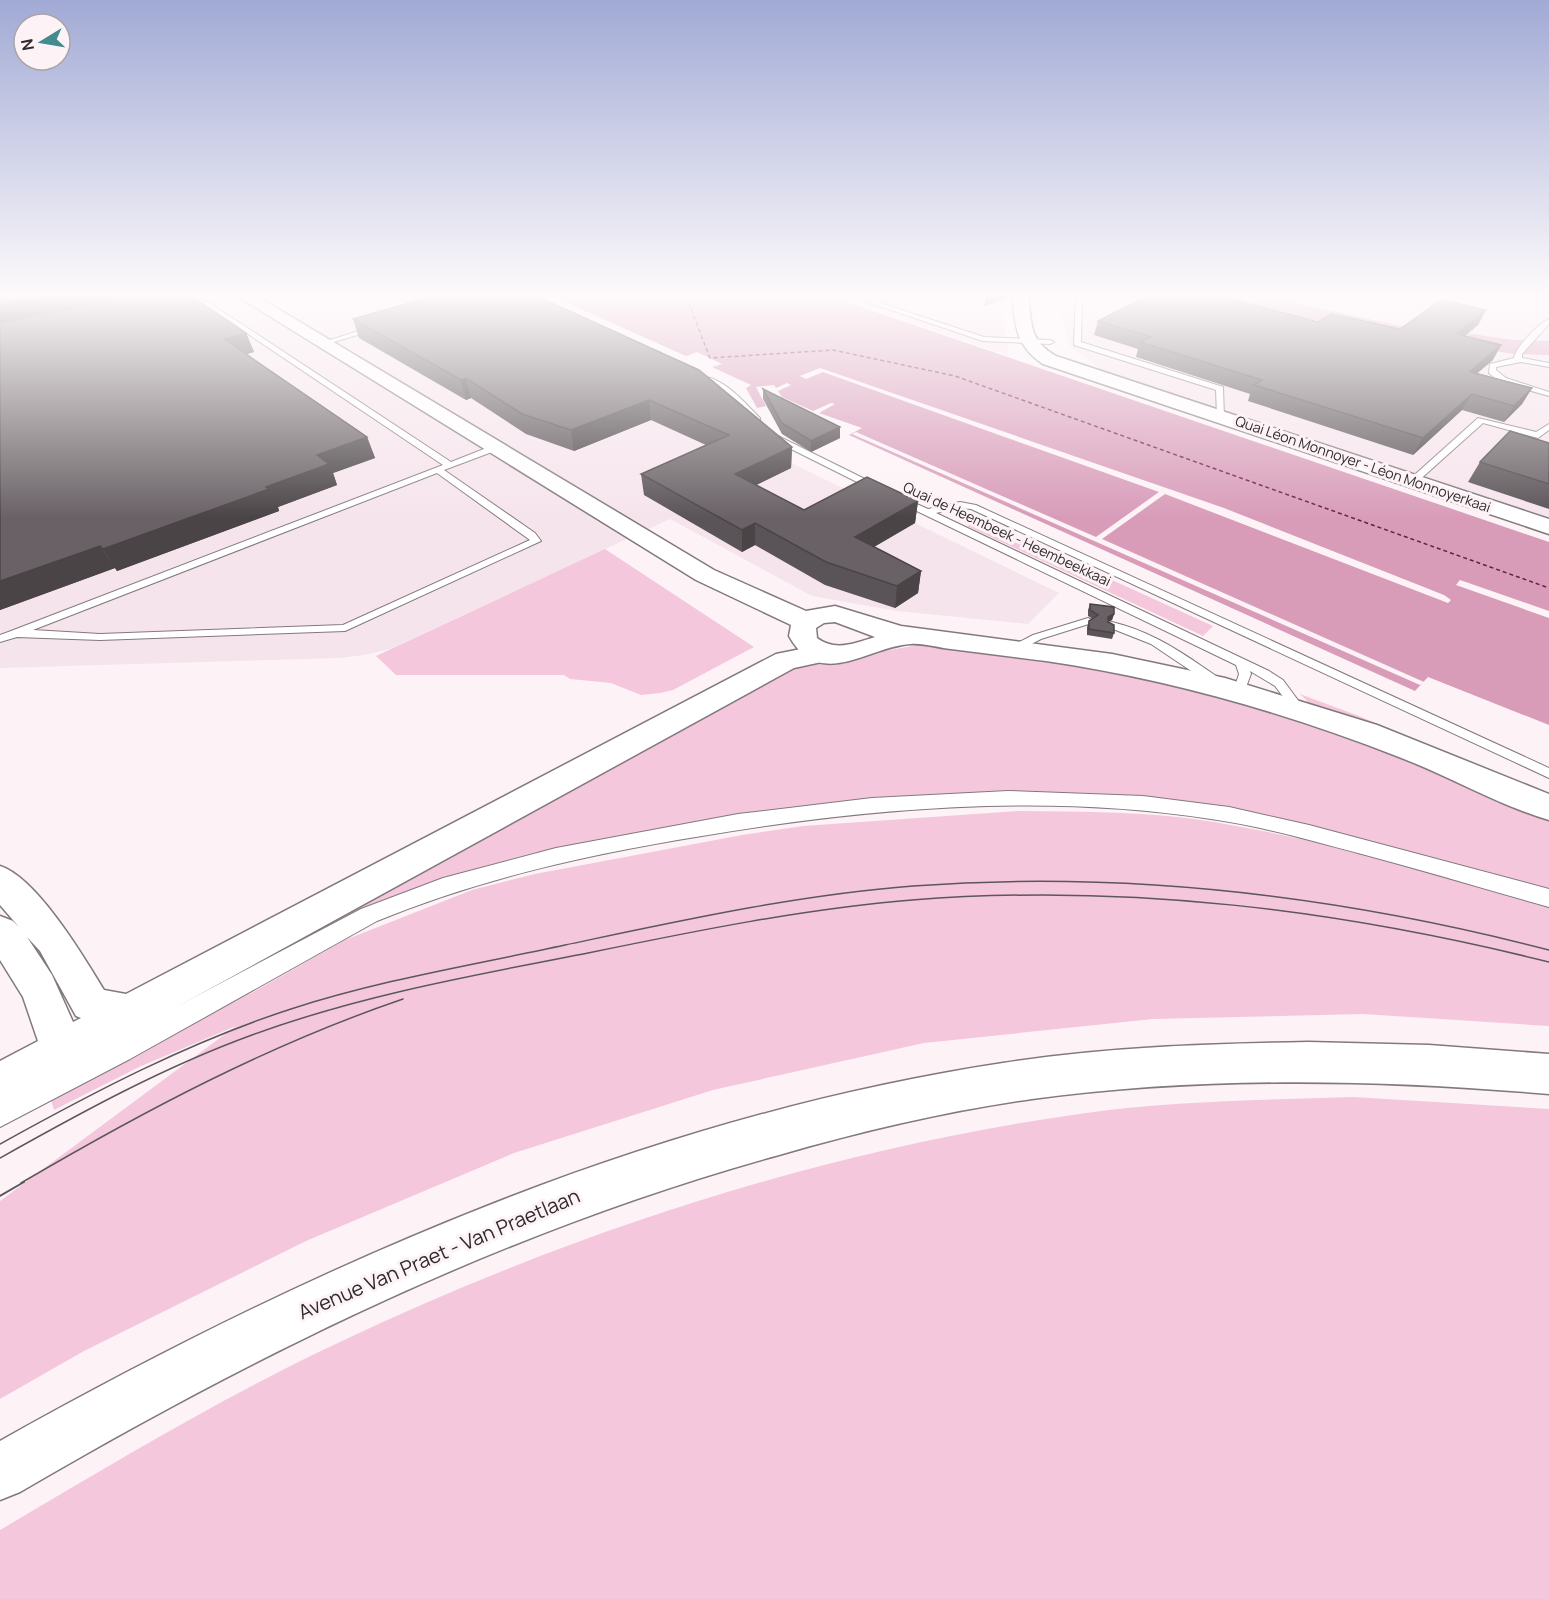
<svg xmlns="http://www.w3.org/2000/svg" width="1549" height="1599" viewBox="0 0 1549 1599" font-family="Manrope,sans-serif">
<rect width="100%" height="100%" fill="#fdf3f7"/>
<g fill="#f6e4ec">
<path d="M0,294H496L785,460L1059,593L1028,624L896,611L812,596L670,519L390,649L364,655L340,658L0,668Z"/>
<path d="M824,294H998L1009,356L849,301Z"/>
<path d="M1054,294H1549V525L1111,378L1069,345Z"/>
</g>
<g fill="#f5c7dc">
<path d="M978,518L985,522L1213,626L1203,636L967,526Z"/>
<path d="M605,549L754,647L673,690L660,693L641,695L611,683L570,679L564,675H396L376,656Z"/>
<path d="M919,645L1012,653L1178,682L1315,722L1549,815V891L1284,819L1206,804L886,798L738,814L533,853L444,878L365,909L42,1084L40,1076L806,661H849L883,651Z"/>
<path d="M1300,694L1359,716L1415,740L1315,709Z"/>
<path d="M1019,811C1084,812 1150,811 1214,822C1327,841 1439,873 1549,905V1026L1363,1014L1153,1019L924,1043L713,1090L514,1153L306,1241L84,1351L0,1399V1201L236,1026L139,1067L54,1110L50,1096L255,991L345,940L472,890L535,874L742,835L803,826Z"/>
<path d="M1353,1097L1549,1109V1599H0V1530C112,1464 224,1396 342,1341C577,1230 827,1149 1086,1113C1174,1101 1264,1100 1353,1097Z"/>
</g>
<g fill="#d89cb9">
<path d="M547,294H823L1549,542V725L1428,677L1415,691L849,435L862,428L819,413L835,404L831,403L813,411L782,397L778,391L791,385L787,383L776,388L774,385L756,387L766,406L757,408L746,388L751,385L712,367L722,364L697,352L686,356Z"/>
<path d="M1263,296L1419,330L1518,343L1507,352C1419,341 1333,326 1247,304Z"/>
</g>
<g fill="#fdf3f7">
<path d="M820,368L1224,508L1444,595L1451,600L1448,603L1165,494L1102,539L1424,682L1420,685L852,434L856,432L1096,537L1159,492L823,372L806,379L800,376Z"/>
<path d="M1460,580L1549,611V618L1456,585Z"/>
</g>
<g fill="none" stroke-linecap="round" stroke-linejoin="round">
<path fill="#d89cb9" fill-rule="evenodd" d="M1452,331L1514,340L1549,341V355L1514,354L1443,343L1440,338L1443,333Z"/>
<path stroke="#651f47" stroke-width="1.5" stroke-dasharray="4 3" stroke-linecap="butt" d="M670,294L688,301L710,358L833,350L955,376L1549,588"/>
<g stroke="#82797d" stroke-width="2">
<g id="service">
<path d="M843,294H853L984,337L1050,340L1054,342L1050,344L983,341Z"/>
<path d="M1076,294H1082L1081,342L1223,387L1224,418L1217,416L1216,390L1074,345Z"/>
<path d="M176,300H205L451,462L494,445H500V449L444,470L535,533L541,541L345,631L100,640L17,637L0,642V635L11,631L443,465L202,303H178ZM437,473L530,540L343,625L100,634L33,630Z"/>
<path d="M1549,319V324L1522,354V358L1549,363V367L1521,362L1496,367V370L1506,378L1549,392V396L1500,382L1489,373L1490,364L1514,358C1515,348 1539,323 1549,319Z"/>
<path d="M375,326L377,329L324,345L320,343Z"/>
<path d="M698,376C722,375 745,403 760,418V422H754L724,392L698,380Z"/>
<path d="M1478,418L1536,432L1549,424V430L1538,438L1483,423L1416,483H1410V479Z"/>
<path d="M778,436L879,486L881,488L873,490L775,441L774,439Z"/>
<path d="M901,497L928,509L960,502L976,505L1549,768V778L971,509L960,508L936,513L1269,671L1283,680L1306,711L1304,714H1296L1275,686L1250,671L1251,674L1243,695H1235L1233,692L1239,674L1236,665L898,502L896,500Z"/>
<path d="M1088,618L1094,621L1092,623L1041,639L1018,651H1010L1008,648L1033,635Z"/>
<path d="M1112,622C1146,630 1174,647 1203,667C1210,672 1219,677 1225,684L1223,687H1215L1151,644L1108,627V623Z"/>
</g>
</g>
<g stroke="#82797d" stroke-width="2">
<path id="pedestrian" d="M1008,791L1143,796L1229,807L1309,825L1549,889V907C1485,889 1422,870 1358,853C1309,840 1261,826 1211,819C1042,793 869,808 702,836C590,854 482,878 377,921L130,1059L0,1127V1100L361,909L443,878L556,848L738,814L872,798Z"/>
</g>
<g stroke="#82797d" stroke-width="3">
<path id="tertiary" d="M821,645L831,648L835,654L831,660L794,668L0,1104V1061L38,1041L23,997L0,960V916L13,921L19,927L0,905V866C37,878 84,957 104,990L126,994L776,654ZM27,937L40,951L76,1016L81,1018L73,1022L52,975Z"/>
</g>
<g stroke="#82797d" stroke-width="3">
<path id="secondary" d="M234,294H253L714,570L806,611L835,606L901,626L1112,654L1225,678L1377,725L1549,794V820C1498,805 1449,776 1399,757C1284,712 1168,679 1046,661C1014,657 983,653 951,649C939,648 924,643 911,644C869,646 820,692 789,636L791,625L696,580ZM835,622L875,637C855,643 836,652 817,638L816,628L824,623Z"/>
</g>
<g stroke="#82797d" stroke-width="3">
<g id="primary">
<path d="M1012,294H1028C1032,323 1028,340 1056,356L1549,519V534L1043,364C1015,346 1015,324 1012,294Z"/>
<path d="M1308,1042L1429,1045L1549,1054V1094C1377,1079 1203,1076 1032,1099C947,1111 862,1131 779,1155C508,1230 263,1350 20,1492L0,1500V1441C312,1266 647,1117 1003,1063C1104,1047 1206,1044 1308,1042Z"/>
</g>
</g>
<use href="#service" fill="#fff" fill-rule="evenodd"/>
<use href="#pedestrian" fill="#fff" fill-rule="evenodd"/>
<use href="#tertiary" fill="#fff" fill-rule="evenodd"/>
<use href="#secondary" fill="#fff" fill-rule="evenodd"/>
<use href="#primary" fill="#fff" fill-rule="evenodd"/>
<g stroke="#5c5759" stroke-width="1.5">
<path d="M0,1144C94,1092 189,1042 291,1009C380,980 473,965 565,945C679,921 796,895 913,886C1128,870 1341,896 1549,950"/>
<path d="M0,1158C82,1112 164,1067 252,1035C361,995 475,975 588,953C695,931 803,909 912,900C1128,883 1340,910 1549,962"/>
<path d="M21,1183C144,1111 268,1045 403,999"/>
</g>
<path stroke="#5c5759" stroke-width="2" d="M0,1196L24,1182"/>
<g stroke="#82797d" stroke-width="9" stroke-linecap="butt">
<path id="service-bridge" d="M1206,299L1242,294"/>
</g>
<use href="#service-bridge" stroke="#fff" stroke-width="8"/>
</g>
<g fill="#5a5357">
<path d="M0,294L246,333L254,352L246,354L367,437L375,458L333,473L337,485L278,507L279,511L117,571L115,568L0,610Z"/>
<path d="M441,294L792,447L791,468L756,485L804,510L918,501L915,523L874,547L921,571L918,593L895,608L825,585L755,545L742,552L644,495L641,474L706,445L651,420L574,451L526,434L471,398L466,400L359,338L353,319Z"/>
<path d="M985,294H1011L1010,296L985,306Z"/>
<path d="M1486,310L1478,325L1465,336L1493,360L1477,373L1532,388L1522,404L1504,422L1462,410L1413,455L1248,401L1250,394L1136,357L1138,349L1094,335L1098,321L1318,322L1400,329Z"/>
<path d="M763,389L840,427V438L811,452L782,434L763,399Z"/>
<path d="M1549,443V509L1468,482L1480,462Z"/>
<path d="M1090,604L1114,614L1112,620L1108,622L1114,633L1112,639L1087,635V627L1089,621L1093,619L1088,616V610Z"/>
</g>
<g fill="#4a4447">
<path d="M55,294H149L0,326V305Z"/>
<path d="M994,294H1011L1010,296L985,306L987,297Z"/>
<path d="M1486,310L1478,325L1448,348L1456,334Z"/>
<path d="M246,333L254,352L233,358L224,339Z"/>
<path d="M1501,345L1493,360L1461,387L1470,372Z"/>
<path d="M466,378L471,398L466,400L461,380Z"/>
<path d="M1532,388L1522,404L1504,422L1514,406Z"/>
<path d="M1472,394L1462,410L1413,455L1423,438Z"/>
<path d="M649,400L651,420L574,451L571,430Z"/>
<path d="M840,427V438L811,452V441Z"/>
<path d="M367,437L375,458L333,473L337,485L278,507L279,511L117,571L103,549L266,487L317,455Z"/>
<path d="M792,447L791,468L736,495L735,474Z"/>
<path d="M918,501L915,523L853,559L855,537Z"/>
<path d="M755,523V545L742,552V530Z"/>
<path d="M100,546L115,568L0,610V581Z"/>
<path d="M921,571L918,593L895,608L897,586Z"/>
<path d="M1114,614L1112,620L1106,623L1108,617Z"/>
</g>
<g fill="#696165" stroke="#4a4447" stroke-width="1.5">
<path d="M0,294H55L0,305Z"/>
<path d="M143,294H188L246,333L224,339L367,437L317,455L329,464L266,487L269,489L103,549L100,546L0,581V323Z"/>
<path d="M441,294H532L699,370L792,447L735,474L804,510L867,477L918,501L855,537L921,571L897,586L826,562L755,523L742,530L641,474L729,435L649,400L571,430L522,414L466,378L461,380L353,319Z"/>
<path d="M987,294H994L987,297Z"/>
<path d="M1152,294H1213L1318,322L1332,314L1400,329L1441,300L1486,310L1456,334L1501,345L1470,372L1532,388L1514,406L1472,394L1423,438L1254,385L1262,380L1140,342L1151,337L1098,321Z"/>
<path d="M763,389L840,427L811,441L782,423Z"/>
<path d="M1510,431L1549,443V484L1480,462Z"/>
<path d="M1090,604L1114,607V614L1108,617V622L1114,625V633L1089,629V621L1098,615L1090,610Z"/>
</g>
<linearGradient id="sky" x2="0" y2="1"><stop stop-color="#a1aad5"/><stop offset="0.57" stop-color="#fefafb"/><stop offset="1" stop-color="#fefafb" stop-opacity="0"/></linearGradient>
<rect width="1549" height="518" fill="url(#sky)"/>
<g text-anchor="middle" stroke-width="6" stroke-linejoin="round" paint-order="stroke">
<g font-size="14" fill="#302c2e" stroke="#fdf3f7">
<text transform="translate(1363 464) rotate(19)" y="5">Quai Léon Monnoyer - Léon Monnoyerkaai</text>
<text transform="translate(1007 534) rotate(25)" y="5">Quai de Heembeek - Heembeekkaai</text>
</g>
<g font-size="20" fill="#302c2e" stroke="#fdf3f7">
<text transform="translate(439 1254) rotate(-23)" y="7">Avenue Van Praet - Van Praetlaan</text>
</g>
</g>
<g transform="translate(42 42) rotate(259)"><circle r="28" fill="#fdf3f7" stroke="#aba3a7" stroke-width="1.5"/>
<path d="M0-4.5L10 22L0 15L-10 22Z" fill="#438b8e"/>
<text y="-9" font-size="16" font-weight="bold" text-anchor="middle" fill="#302c2e">N</text>
</g>
</svg>
